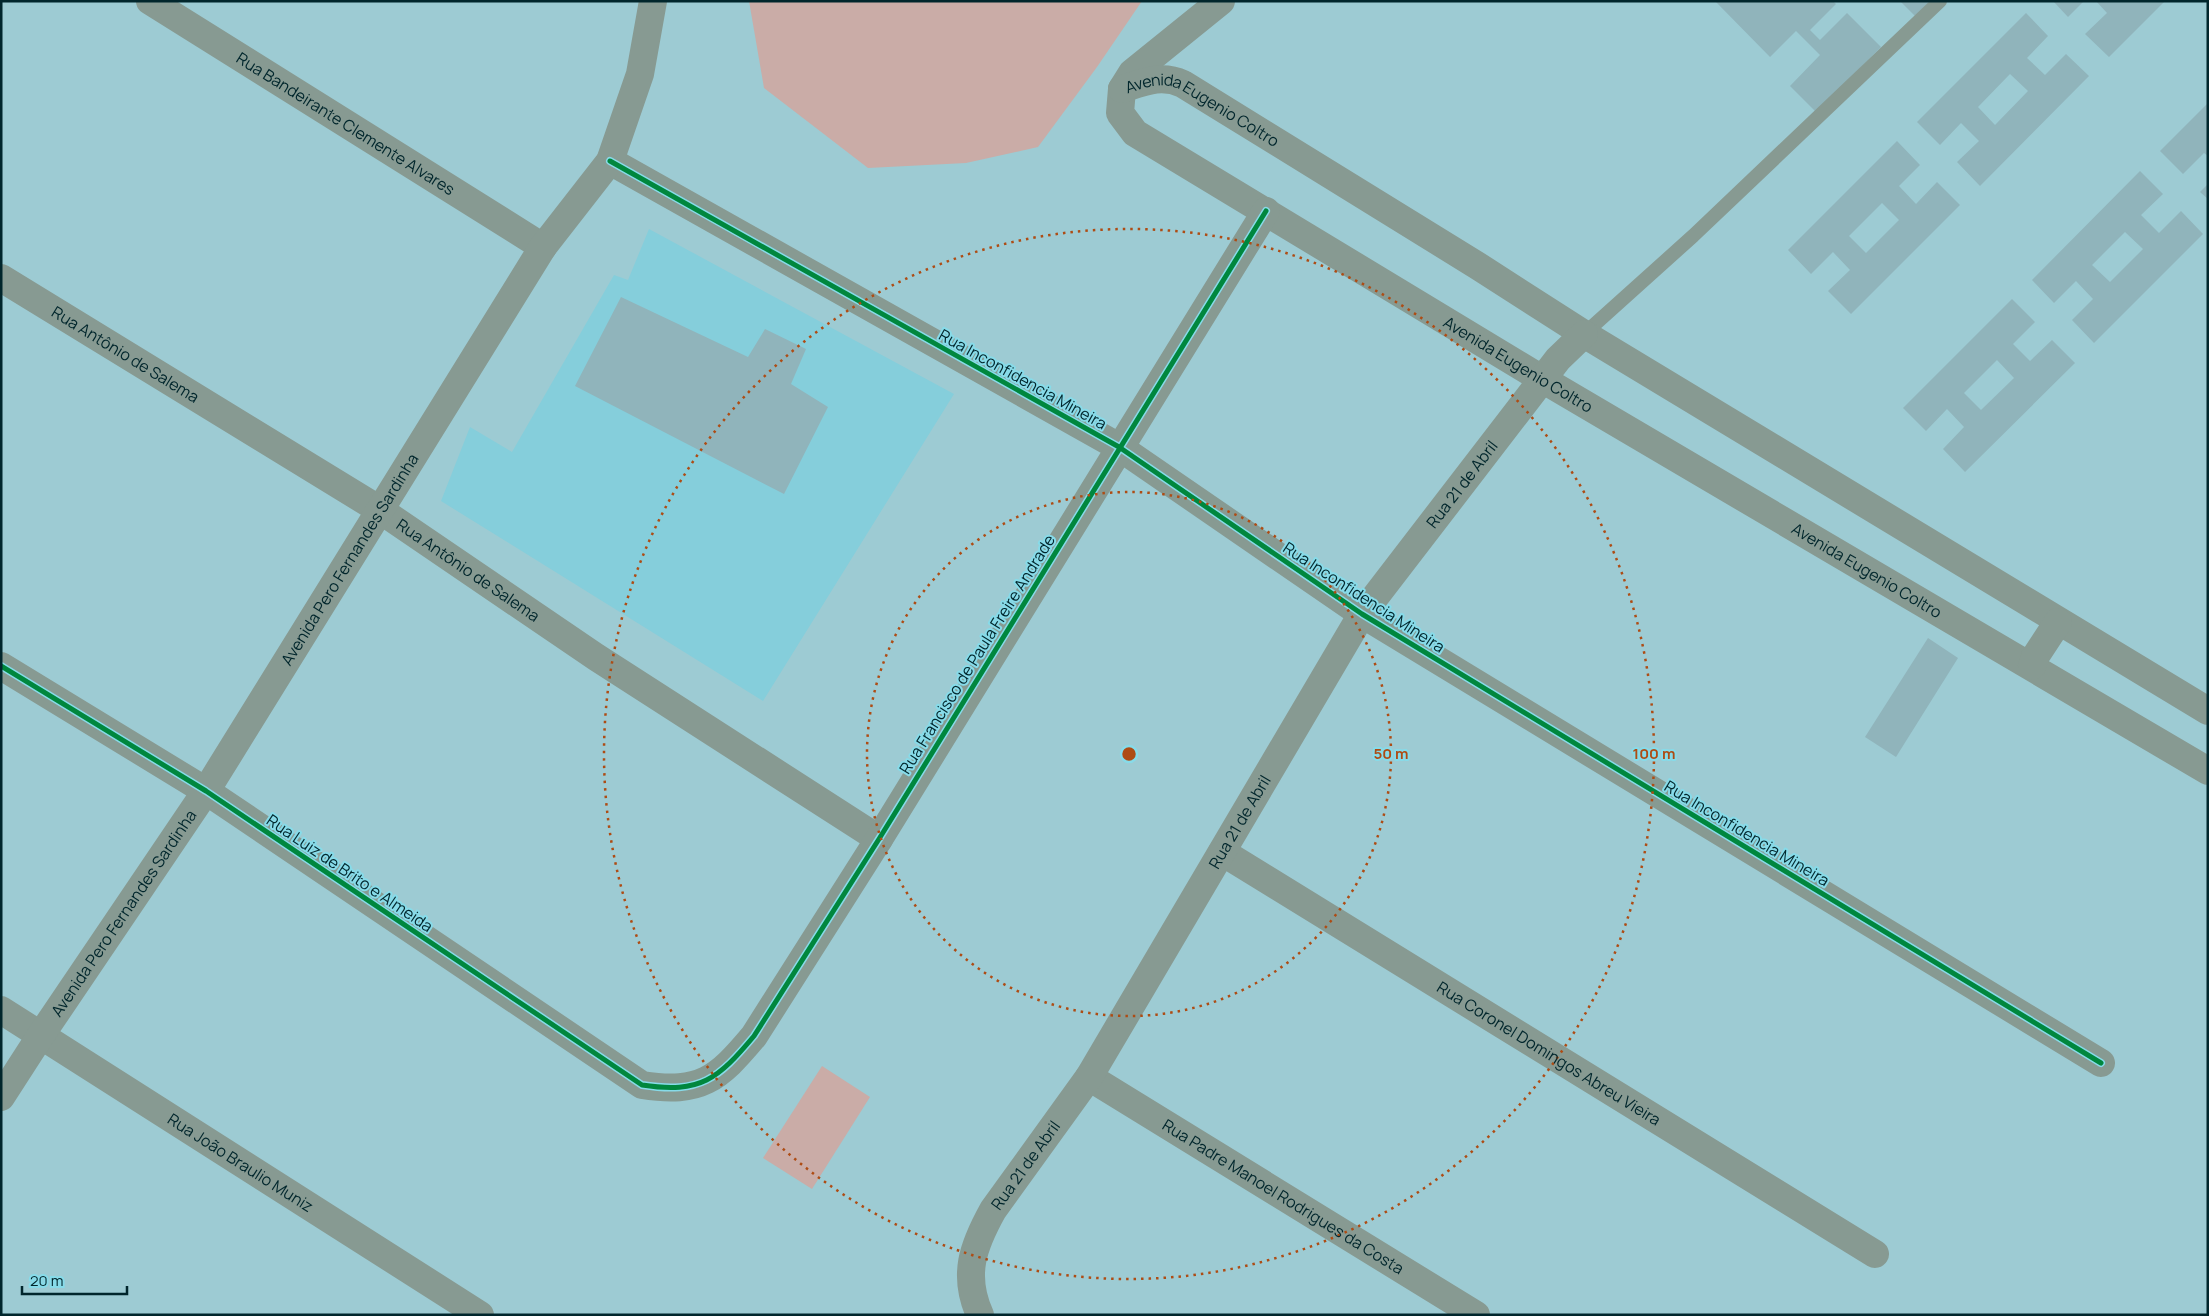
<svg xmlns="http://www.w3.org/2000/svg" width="2209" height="1316" viewBox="0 0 2209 1316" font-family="Manrope,sans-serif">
<rect width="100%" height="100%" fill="#9dcbd3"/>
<path fill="#85cedb" d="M649,229L954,394L763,701L441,501L470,427L512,452L614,275L628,280Z"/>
<g fill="#caaca7">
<path d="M749,1H1142L1097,67L1038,147L966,163L868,168L764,88Z"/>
<path d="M822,1066L870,1097L812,1189L763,1158Z"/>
</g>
<g fill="#90b4bb" fill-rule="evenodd">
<path d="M1715,1H1833L1836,4L1810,30L1820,40L1847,13L1881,47L1816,112L1790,86L1820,55L1796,31L1770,57Z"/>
<path d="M1900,1H1933L1917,18Z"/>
<path d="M2053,1H2084L2068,17Z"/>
<path d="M2096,1H2165L2109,57L2085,34L2107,13Z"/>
<path d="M2026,13L2048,36L2027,58L2045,75L2066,54L2089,76L1980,186L1957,162L1979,141L1961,123L1940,145L1917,122ZM2010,74L2028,91L1995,125L1978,107Z"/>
<path d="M2208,103V156L2204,153L2183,174L2160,151Z"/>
<path d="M1897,141L1920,165L1899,186L1916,204L1937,182L1960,205L1851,314L1828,291L1850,270L1833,252L1811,274L1788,250ZM1882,203L1899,220L1866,253L1849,236Z"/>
<path d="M2140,171L2163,194L2141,215L2159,233L2181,211L2203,234L2094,343L2072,320L2093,299L2076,281L2054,303L2032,280ZM2125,232L2143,249L2110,282L2092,265Z"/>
<path d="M2208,184V199L2200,192Z"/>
<path d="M621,297L748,357L765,329L806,349L791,384L828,407L784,494L575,386Z"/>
<path d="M2012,299L2035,322L2013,344L2030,361L2052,340L2075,363L1965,472L1943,449L1964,427L1947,409L1926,431L1903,408ZM1997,360L2014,378L1981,410L1964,393Z"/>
<path d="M1928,638L1958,658L1896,757L1865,737Z"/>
</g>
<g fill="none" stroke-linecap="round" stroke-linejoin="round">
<path stroke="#879a92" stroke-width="14" d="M1584,334L1693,236L1940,1"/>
<g stroke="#879a92" stroke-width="28">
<path id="s1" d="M150,1L543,247"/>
<path id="s2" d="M1221,1L1132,73L1122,89L1120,113L1135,133L1542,379L2208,771"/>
<path id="s3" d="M1122,89C1144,82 1161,74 1183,84L1478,266L1584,334L2208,711"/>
<path d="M610,161L1119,447L1362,614L2101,1063"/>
<path id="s4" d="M1,278L380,510L596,657L879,839"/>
<path d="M1,666L206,791L642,1085C701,1094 718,1079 754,1036L879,839L1266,211"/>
<path d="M2032,666L2035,657L2058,622"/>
<path id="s5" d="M1222,852L1875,1254"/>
<path id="s6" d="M1,1010L480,1315"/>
<path id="s7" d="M1089,1077L1476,1315"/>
<path id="s8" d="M1,1097L41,1035L206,791L543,247L610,161L640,74L653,1"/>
<path id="s9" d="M980,1315C962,1275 973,1246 993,1210L1089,1077L1362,614L1558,359L1584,334"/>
</g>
<g stroke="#87dbe9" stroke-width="8">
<g id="cycleway">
<path d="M610,161L1119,447L1362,614L2101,1063"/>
<path d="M1,666L206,791L642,1085C701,1094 718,1079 754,1036L879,839L1266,211"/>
</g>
</g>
<use href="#cycleway" stroke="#00873e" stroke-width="5"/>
</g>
<g fill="none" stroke="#ae4c14" stroke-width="2.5" stroke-dasharray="2.5 5">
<circle cx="1129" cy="754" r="262"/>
<circle cx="1129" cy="754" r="525"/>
</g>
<g text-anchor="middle" stroke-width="4" stroke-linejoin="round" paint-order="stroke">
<g font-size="16" fill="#01262c" stroke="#87dbe9">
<text dy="6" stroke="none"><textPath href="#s3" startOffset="89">Avenida Eugenio Coltro</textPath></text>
<text dy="6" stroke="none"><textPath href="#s1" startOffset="231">Rua Bandeirante Clemente Alvares</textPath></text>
<text dy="6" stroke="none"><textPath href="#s4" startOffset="146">Rua Antônio de Salema</textPath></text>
<text dy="6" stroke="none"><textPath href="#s2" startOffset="630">Avenida Eugenio Coltro</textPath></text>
<text transform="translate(1023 379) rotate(29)" y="6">Rua Inconfidencia Mineira</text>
<text dy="6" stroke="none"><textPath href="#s9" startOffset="976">Rua 21 de Abril</textPath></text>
<text dy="6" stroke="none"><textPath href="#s8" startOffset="641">Avenida Pero Fernandes Sardinha</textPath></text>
<text dy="6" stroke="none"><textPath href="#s4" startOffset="551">Rua Antônio de Salema</textPath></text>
<text dy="6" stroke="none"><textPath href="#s2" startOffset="1035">Avenida Eugenio Coltro</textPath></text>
<text transform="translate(1364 597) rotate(33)" y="6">Rua Inconfidencia Mineira</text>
<text transform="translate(977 654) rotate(-58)" y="6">Rua Francisco de Paula Freire Andrade</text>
<text dy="6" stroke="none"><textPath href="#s9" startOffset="571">Rua 21 de Abril</textPath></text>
<text transform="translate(1747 833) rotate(31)" y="6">Rua Inconfidencia Mineira</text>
<text transform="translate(350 873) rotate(34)" y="6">Rua Luiz de Brito e Almeida</text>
<text dy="6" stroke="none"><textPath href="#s8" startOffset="221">Avenida Pero Fernandes Sardinha</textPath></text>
<text dy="6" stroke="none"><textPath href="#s5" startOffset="384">Rua Coronel Domingos Abreu Vieira</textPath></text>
<text dy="6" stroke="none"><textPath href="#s6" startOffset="284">Rua João Braulio Muniz</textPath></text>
<text dy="6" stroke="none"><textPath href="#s9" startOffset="166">Rua 21 de Abril</textPath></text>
<text dy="6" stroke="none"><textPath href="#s7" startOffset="228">Rua Padre Manoel Rodrigues da Costa</textPath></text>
</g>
</g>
<circle cx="1129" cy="754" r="8" fill="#ae4c14" stroke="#87dbe9" stroke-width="2.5"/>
<g font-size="15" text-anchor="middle" font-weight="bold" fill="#ae4c14" stroke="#87dbe9" stroke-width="4" stroke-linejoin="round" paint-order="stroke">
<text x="1391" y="759">50 m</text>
<text x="1654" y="759">100 m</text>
</g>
<rect width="2209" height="1316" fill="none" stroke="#01262c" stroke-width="5"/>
<path d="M22 1286v8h105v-8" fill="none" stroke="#01262c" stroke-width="2.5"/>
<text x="30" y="1286" font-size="15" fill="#01262c" stroke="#87dbe9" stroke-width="4" paint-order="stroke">20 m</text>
</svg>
